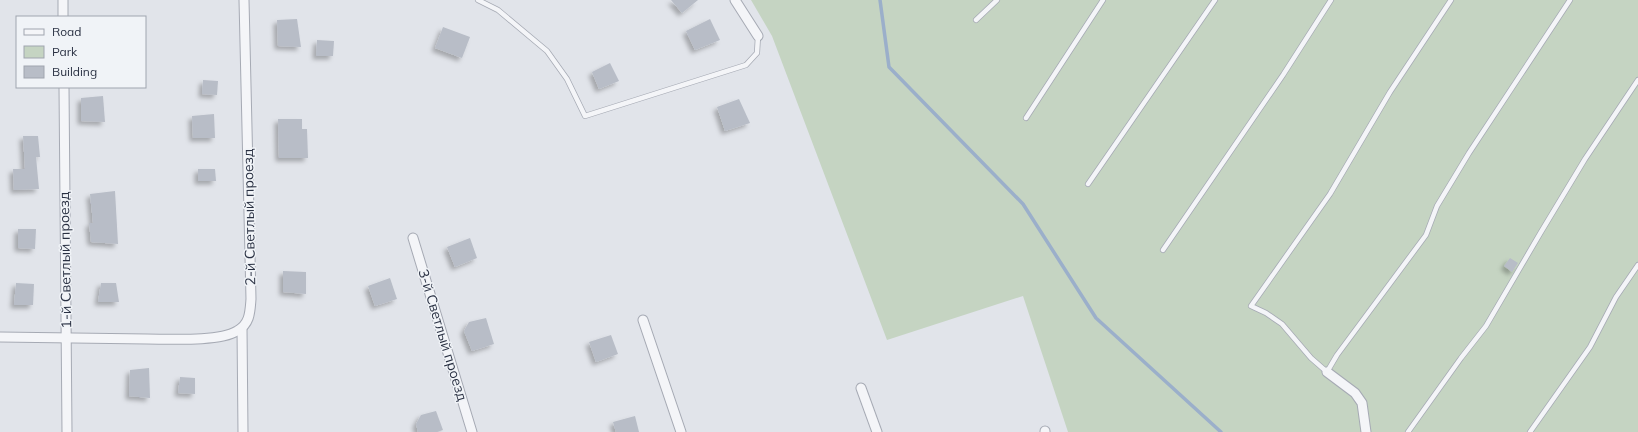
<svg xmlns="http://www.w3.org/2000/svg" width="1638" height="432" viewBox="0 0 1638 432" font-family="Mulish,sans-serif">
<defs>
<filter id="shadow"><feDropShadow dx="-3.5" dy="3.5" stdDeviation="2" flood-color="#0004"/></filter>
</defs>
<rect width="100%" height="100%" fill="#e1e4ea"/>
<path fill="#c5d4c2" d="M751,0H1638V432H1068L1023,296L887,340L772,36Z"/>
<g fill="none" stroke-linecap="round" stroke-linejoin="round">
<path stroke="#9bafca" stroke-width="3.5" d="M880,0L889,67L1023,204L1096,318L1221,432"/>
</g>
<g fill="#b8bdc7" filter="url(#shadow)">
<path d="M671,0H698L682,13Z"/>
<path d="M297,19L301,47L278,46L277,20Z"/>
<path d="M710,19L720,40L695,50L686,31Z"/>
<path d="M443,27L470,37L462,58L435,48Z"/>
<path d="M317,40L334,41L333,56H316Z"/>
<path d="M610,63L619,81L599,89L592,72Z"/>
<path d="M203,80L218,81L217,95L202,94Z"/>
<path d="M103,96L105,122L81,121V98Z"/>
<path d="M739,99L750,123L725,131L717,107Z"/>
<path d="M214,114L215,138H193L192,116Z"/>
<path d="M278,119H302V129H307L308,158H279Z"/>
<path d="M23,136H38L40,157H36L39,189L14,190L13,169H25Z"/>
<path d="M198,169H215L216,181H198Z"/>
<path d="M115,191L118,244L91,242L89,223H93L90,194Z"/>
<path d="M18,229H36L35,249L18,248Z"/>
<path d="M470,238L477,258L455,267L447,247Z"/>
<path d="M1510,258L1518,263L1512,272L1504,266Z"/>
<path d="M283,271L306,272V294L283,292Z"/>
<path d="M390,278L397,299L375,306L368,286Z"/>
<path d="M16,283L34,284L33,305H14Z"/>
<path d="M101,283H116L119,302H98Z"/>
<path d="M486,318L494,344L472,351L464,331L469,322Z"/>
<path d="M611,335L618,354L596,362L589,342Z"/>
<path d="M149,368L150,398L129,396L130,370Z"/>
<path d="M180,377L195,378V394L178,393Z"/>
<path d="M436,411L443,430L437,432H418L416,424L421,415Z"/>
<path d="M635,416L639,432H616L613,422Z"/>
</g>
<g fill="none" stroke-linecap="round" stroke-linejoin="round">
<g stroke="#a6aab4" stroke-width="6">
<g id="lane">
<path d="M478,0L498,10L547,51L567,79L585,116L746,65L757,53L758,36"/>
<path d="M1451,0L1390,92L1330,194L1251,306L1266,313L1282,324L1311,358L1327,372L1337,355L1426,235L1437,206L1469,153L1570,0"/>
<path d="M976,20L997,0"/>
<path d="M1026,118L1103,0"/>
<path d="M1088,184L1215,0"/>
<path d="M1163,250L1283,75L1331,0"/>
<path d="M1408,432L1461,358L1486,326L1541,232L1585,159L1638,80"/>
<path d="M1530,432L1590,347L1616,297L1638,265"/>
</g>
</g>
<g stroke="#a6aab4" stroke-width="11">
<g id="street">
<path d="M63,0V17"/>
<path d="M735,0L758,36"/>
<path d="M64,87L67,432"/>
<path d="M413,238L472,432"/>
<path d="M643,320L681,432"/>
<path d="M242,328L243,432"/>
<path d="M0,337C49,338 98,338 147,339C169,339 219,342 237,331C250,324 250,312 251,299L244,0"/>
<path d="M1327,372L1355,393L1362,403L1366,432"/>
<path d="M861,388L877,432"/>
<path d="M1045,431V432"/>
</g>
</g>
<use href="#lane" stroke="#f4f5f8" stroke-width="4.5"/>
<use href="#street" stroke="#f4f5f8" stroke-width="9"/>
</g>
<g text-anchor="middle" stroke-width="3" stroke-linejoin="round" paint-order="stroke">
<g font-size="14" fill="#293042" stroke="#f0f3f7">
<text transform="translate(249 217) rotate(-91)" y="5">2-й Светлый проезд</text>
<text transform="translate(65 260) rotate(-91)" y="5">1-й Светлый проезд</text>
<text transform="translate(443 335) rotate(73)" y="5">3-й Светлый проезд</text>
</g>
</g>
<rect x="16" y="16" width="130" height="72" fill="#f0f3f7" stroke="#a0a5af"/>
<rect x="24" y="29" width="20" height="6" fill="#f4f5f8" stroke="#a0a5af"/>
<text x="52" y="36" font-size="12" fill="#293042">Road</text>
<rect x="24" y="46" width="20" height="12" fill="#c5d4c2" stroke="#a0a5af"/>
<text x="52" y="56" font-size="12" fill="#293042">Park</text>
<rect x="24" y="66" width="20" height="12" fill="#b8bdc7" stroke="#a0a5af"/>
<text x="52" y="76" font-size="12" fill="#293042">Building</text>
</svg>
